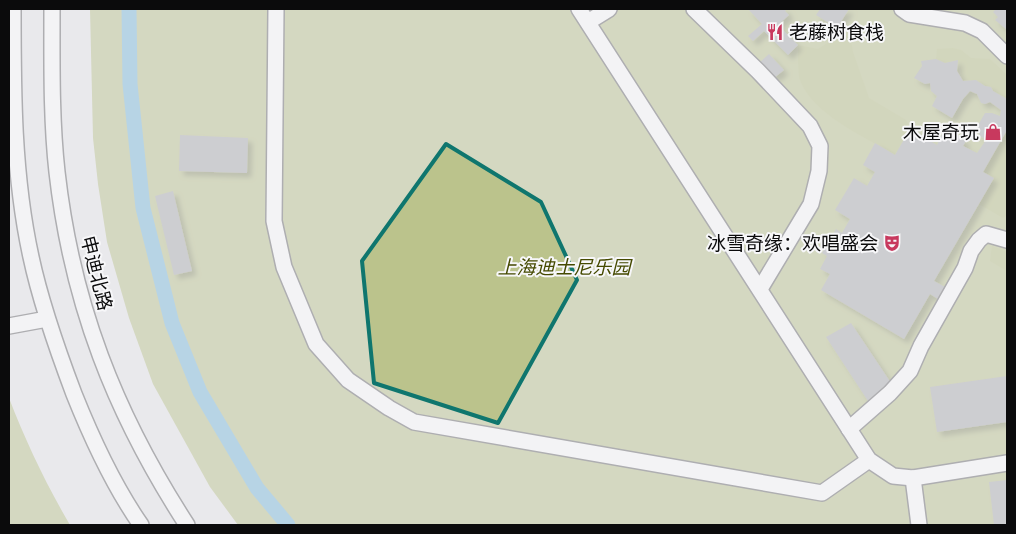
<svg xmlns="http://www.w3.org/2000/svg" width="1016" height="534" viewBox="0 0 1016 534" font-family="'Zilla Slab','Noto Sans SC',serif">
<defs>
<filter id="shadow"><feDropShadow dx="4.5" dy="4.5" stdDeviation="2.5" flood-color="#0004"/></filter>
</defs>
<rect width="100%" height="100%" fill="#e9e9ec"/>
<g fill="#bbc38c">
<path d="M90,9H1007V525H238L210,487L153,384L129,318L107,242L98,184L93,138Z"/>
<path d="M9,398C26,442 46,484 70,525H9Z"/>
</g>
<g fill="#b7bf83">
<path d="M845,35L851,40L853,52L869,98L906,120L910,129L895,155C864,136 813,115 800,80C798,76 798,51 798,45L818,49L835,38Z"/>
<path d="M953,48L961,50L971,58L990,59L1007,75V99L993,91L991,87L985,86L976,80L963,81L958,60L945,63L936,59L937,49Z"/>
<path d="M1007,130V215L1003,218L979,204L983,172Z"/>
<path d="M992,246L1007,252V271L990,261Z"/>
</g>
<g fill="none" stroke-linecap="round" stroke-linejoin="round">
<path stroke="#7bbadc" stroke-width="15" d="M129,9L130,84L143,208L172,323L200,392L257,488L288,525"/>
</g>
<g fill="#acadaf" filter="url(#shadow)">
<path d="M748,9H787L785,11L789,15L778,25L798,45L788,55L764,31L753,41L748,36L762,24Z"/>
<path d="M820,9H849L837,28L816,15Z"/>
<path d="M996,9H1007L1006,29L995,20L998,17L993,12Z"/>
<path d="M769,54L784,70L774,78L760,62Z"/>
<path d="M936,59L945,63L958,60L957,71L963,81L976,80L985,86L991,87L993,91L1007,99V130L983,172L994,178L934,281L945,287L938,299L930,294L904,339L821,290L830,274L820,269L827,256L822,253L836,229L842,233L850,219L835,210L854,178L867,186L875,172L863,165L875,143L895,155L910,129L937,145L943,132L948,135L950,131L966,141L963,146L977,153L986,140L980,136L977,127L985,113H992L1000,116L1001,110L990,102L985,104L981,103L977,94L970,91L963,99L952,118L932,106L937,96L931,91L930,83L925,84L914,78L922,66L921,61Z"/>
<path d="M180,135L248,138L247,173L179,171Z"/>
<path d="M173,191L192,271L174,275L155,196Z"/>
<path d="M851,323L893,386L868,401L826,337Z"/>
<path d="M1007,376V422L937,432L930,387Z"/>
<path d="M1007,480V525H994L989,482Z"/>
</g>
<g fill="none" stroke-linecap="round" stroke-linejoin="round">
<g stroke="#676769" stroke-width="18">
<g id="minor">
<path d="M13,9C13,92 13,175 31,257C41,304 57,349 74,394C92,439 113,485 141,525"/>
<path d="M52,9C52,63 51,118 57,172C72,304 115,414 187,525"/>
<path d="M276,9L274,221L284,267L316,344L348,380L389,408L414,422L822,493L869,460"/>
<path d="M579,9L869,460L893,476L913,478L1007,463"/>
<path d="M694,9L758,71L810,126L820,146L819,171L811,204L760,289"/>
<path d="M902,9L909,14L965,23L982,31L1007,56"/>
<path d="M588,22L609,9"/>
<path d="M9,326L47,319"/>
<path d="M849,429L890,393L910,371L921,346L965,268L971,251L979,240L986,234L1007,240"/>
<path d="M913,478L919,525"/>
</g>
</g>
<use href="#minor" stroke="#fff" stroke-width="15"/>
</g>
<path d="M0 0H1016V534H0ZM446,144L541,202L577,280L498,423L374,383L362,261Z" fill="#e9e9ec" fill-opacity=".55" fill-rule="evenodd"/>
<path fill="none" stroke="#0f766e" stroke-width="4" stroke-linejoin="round" d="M446,144L541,202L577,280L498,423L374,383L362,261Z"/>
<defs>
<g id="restaurant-bare" transform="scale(1.35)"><path d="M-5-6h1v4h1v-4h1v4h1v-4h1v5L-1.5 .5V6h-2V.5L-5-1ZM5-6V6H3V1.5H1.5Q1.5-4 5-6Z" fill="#c8395e" stroke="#f7f7f9" stroke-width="2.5" paint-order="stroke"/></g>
<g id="shop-bare" transform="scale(1.35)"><path d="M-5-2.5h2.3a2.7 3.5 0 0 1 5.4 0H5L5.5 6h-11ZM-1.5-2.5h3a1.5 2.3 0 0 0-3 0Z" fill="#c8395e" stroke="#f7f7f9" stroke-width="2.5" paint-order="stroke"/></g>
<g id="theatre-bare" transform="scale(1.35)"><path d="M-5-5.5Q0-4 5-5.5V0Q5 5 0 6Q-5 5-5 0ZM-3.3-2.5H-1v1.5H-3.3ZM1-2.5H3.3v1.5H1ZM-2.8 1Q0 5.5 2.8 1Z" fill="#c8395e" stroke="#f7f7f9" stroke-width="2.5" paint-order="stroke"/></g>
</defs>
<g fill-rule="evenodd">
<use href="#restaurant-bare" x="775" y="32"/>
<use href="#shop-bare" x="993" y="132"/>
<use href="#theatre-bare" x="892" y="243"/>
</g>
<g text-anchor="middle" stroke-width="4" stroke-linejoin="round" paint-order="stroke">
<g font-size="19" fill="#0b0b0c" stroke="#f7f7f9" text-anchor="end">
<text x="789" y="39" text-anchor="start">老藤树食栈</text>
<text x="979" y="139">木屋奇玩</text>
<text x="878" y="250">冰雪奇缘：欢唱盛会</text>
</g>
<g font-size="19" font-style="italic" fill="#454a00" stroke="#f7f7f9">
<text x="564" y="274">上海迪士尼乐园</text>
</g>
<g font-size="19" fill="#0b0b0c" stroke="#f7f7f9">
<text transform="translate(97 273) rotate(76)" y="7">申迪北路</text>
</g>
</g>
<rect width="1016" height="534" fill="none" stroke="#0b0b0c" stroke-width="20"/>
</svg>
